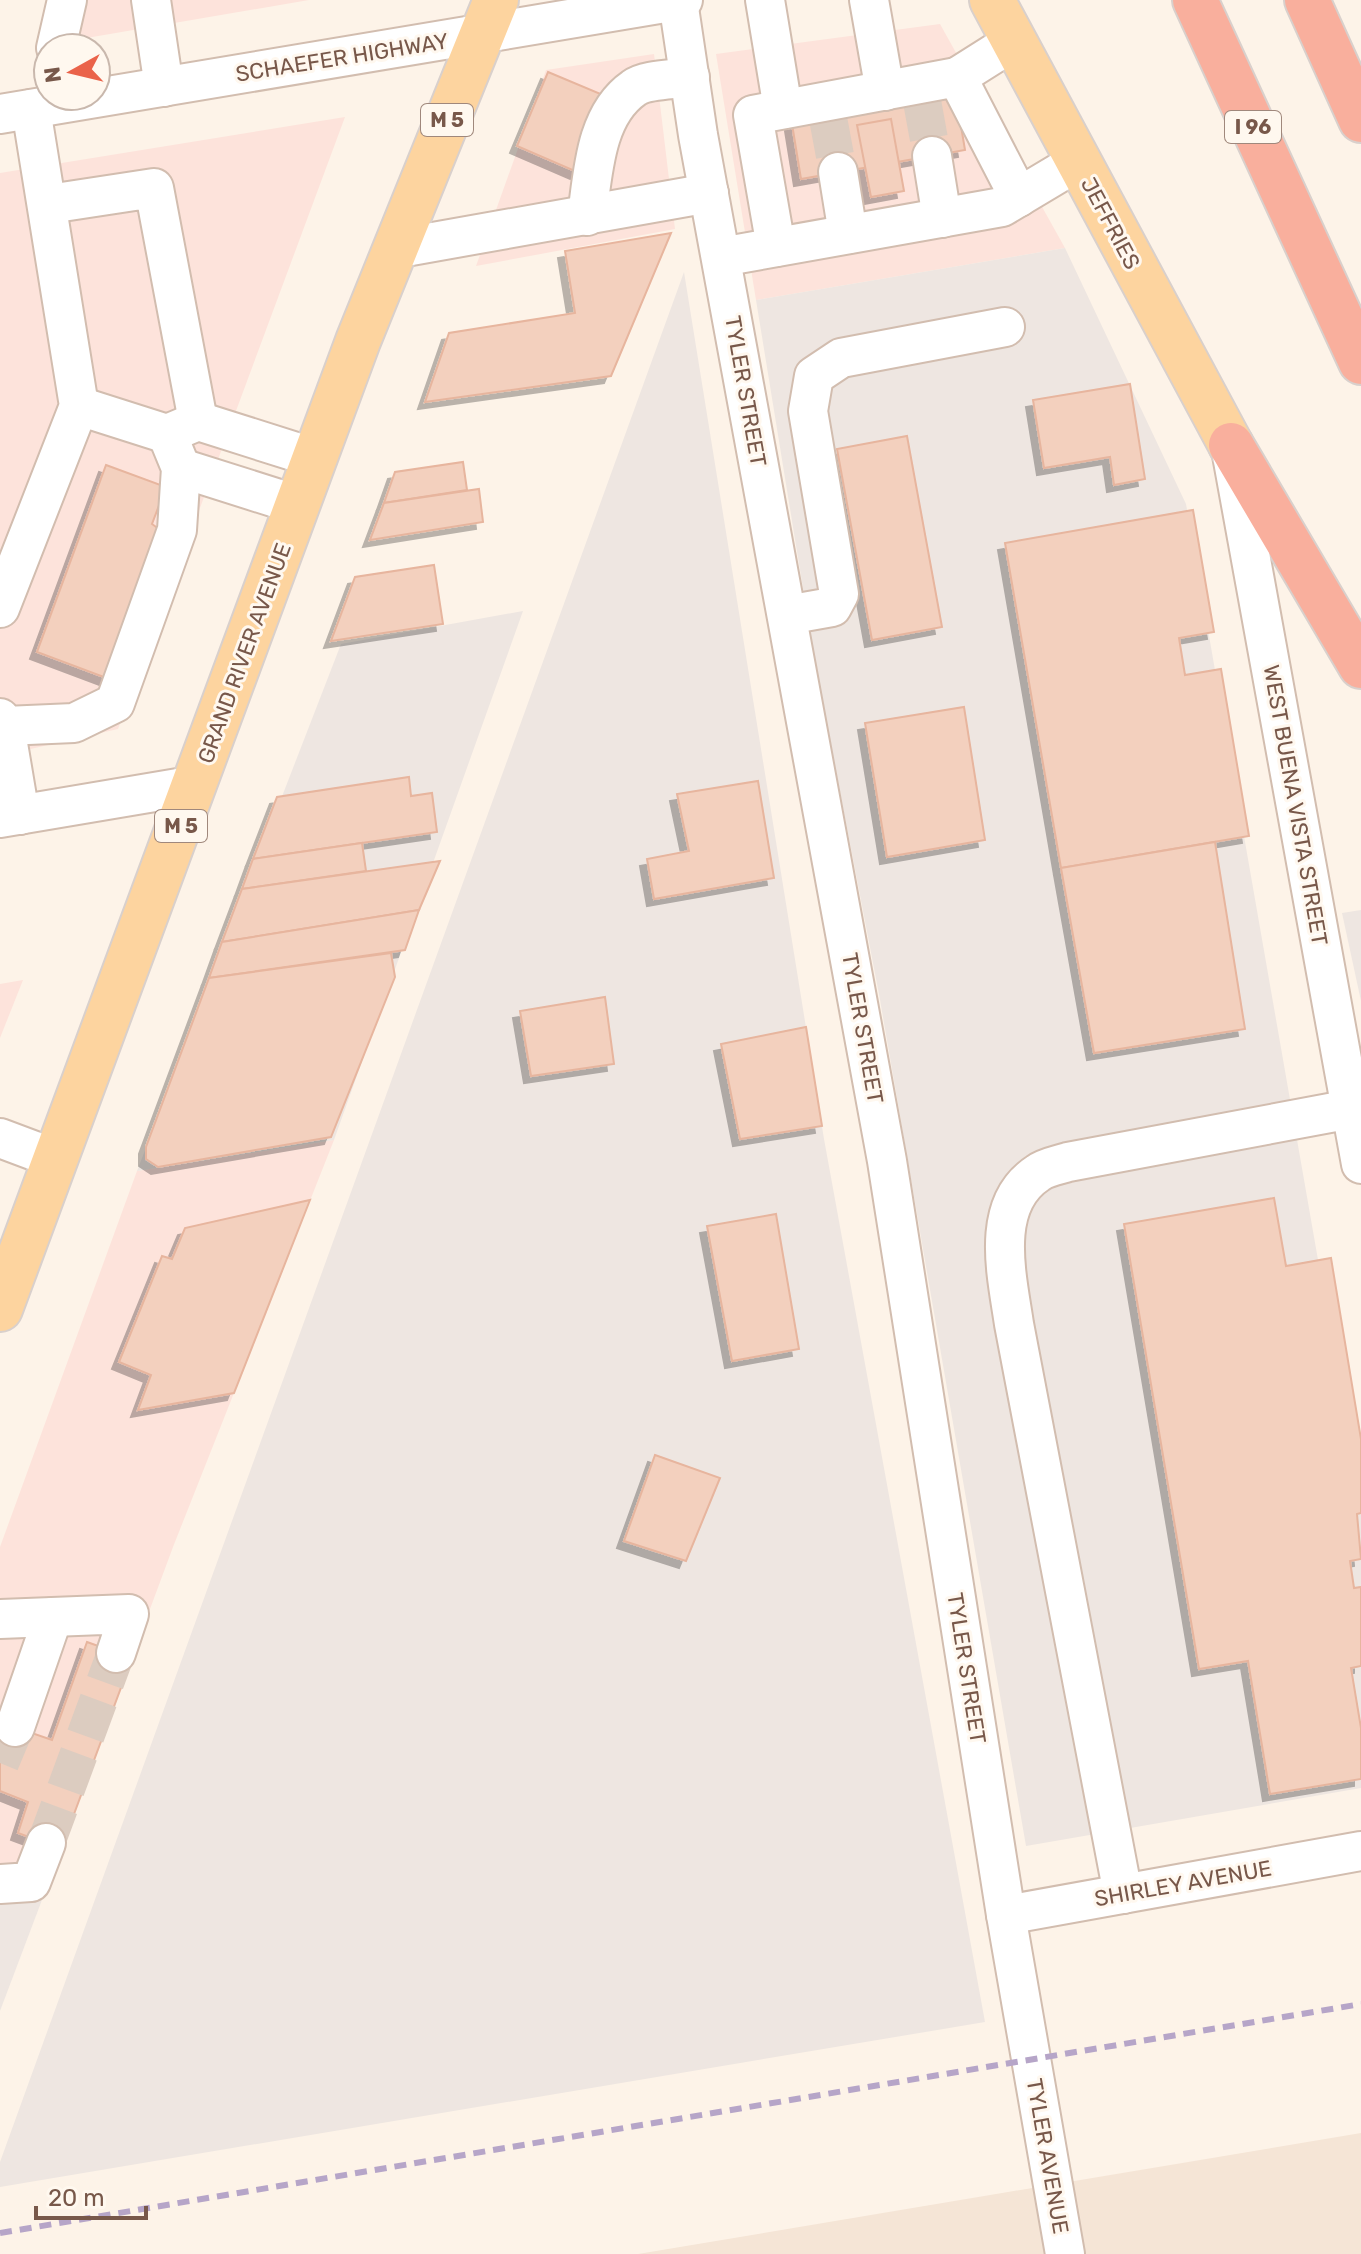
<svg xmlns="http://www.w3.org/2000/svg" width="1361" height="2254" viewBox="0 0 1361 2254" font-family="Rubik,sans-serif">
<defs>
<filter id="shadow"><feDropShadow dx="-7" dy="7" stdDeviation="0" flood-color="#0004"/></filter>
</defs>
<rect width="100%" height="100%" fill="#fdf3e8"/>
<path fill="#f5e5d6" d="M1361,2133V2254H638L1008,2192Z"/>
<g fill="#fde3db">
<path d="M84,0H309L69,41Z"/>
<path d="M940,24L1065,248L756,300L716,54Z"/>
<path d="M654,54L675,229L476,266L546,70Z"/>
<path d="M345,117L118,729L0,756V173Z"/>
<path d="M23,980L0,1038V984Z"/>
<path d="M334,1140L173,1547L48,1884L0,1889V1547L137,1171Z"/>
</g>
<g fill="#eee6e1">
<path d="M1065,248L1186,504L1361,1506V1788L1026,1846L879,994L815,662L756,300Z"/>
<path d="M684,272L824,1139L985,2022L0,2187V2162Z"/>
<path d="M523,611L334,1140L137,1171L341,644Z"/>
<path d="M1361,910V1001L1342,913Z"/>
<path d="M48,1884L0,2011V1889Z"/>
</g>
<g fill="#f3d0be" stroke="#e7b59e" stroke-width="2" filter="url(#shadow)">
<path d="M548,72L603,95L577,172L517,146Z"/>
<path d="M956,96L965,150L801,179L792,124Z"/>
<path d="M891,119L904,191L871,197L857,125Z"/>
<path d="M671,233L611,376L425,402L449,333L575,313L565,251Z"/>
<path d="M1130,384L1145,479L1114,485L1110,457L1044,468L1033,400Z"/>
<path d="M907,436L942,627L872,640L837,449Z"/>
<path d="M463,462L467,490L384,503L395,472Z"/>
<path d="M106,465L166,487L152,524L163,532L109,679L37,652Z"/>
<path d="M479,489L483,522L370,540L384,503Z"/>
<path d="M1193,510L1214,632L1179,638L1185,675L1221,669L1249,836L1061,868L1005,543Z"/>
<path d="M434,565L443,624L331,641L355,577Z"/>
<path d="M964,707L985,840L887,857L865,723Z"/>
<path d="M409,777L411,796L432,793L437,832L253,859L277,797Z"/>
<path d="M758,781L774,878L654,899L647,859L689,851L677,794Z"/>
<path d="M1215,842L1245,1029L1094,1053L1061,868Z"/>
<path d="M362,843L366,871L242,889L253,859Z"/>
<path d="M440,861L419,910L222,942L242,889Z"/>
<path d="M419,910L405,950L209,978L222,942Z"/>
<path d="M391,953L395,977L331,1137L158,1167L146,1159V1147L209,978Z"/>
<path d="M605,997L614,1064L531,1076L520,1011Z"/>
<path d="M806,1027L822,1126L740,1139L721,1044Z"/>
<path d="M1274,1198L1286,1266L1331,1258L1361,1439V1513L1357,1514L1361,1559L1350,1561L1354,1588L1361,1587V1666L1351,1668L1361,1728V1779L1270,1794L1248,1661L1199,1669L1124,1224Z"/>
<path d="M310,1200L234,1393L138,1410L151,1375L119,1362L162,1256L172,1259L185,1228Z"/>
<path d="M776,1214L799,1349L732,1361L707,1226Z"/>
<path d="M655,1455L720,1478L686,1561L624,1541Z"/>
<path d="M87,1642L132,1658L61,1849L18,1833L28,1802L0,1791V1722L52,1740Z"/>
</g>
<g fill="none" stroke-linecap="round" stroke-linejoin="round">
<g stroke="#dcccc0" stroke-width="38" stroke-dasharray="38 19" stroke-linecap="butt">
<path d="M922,101L932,156"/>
<path d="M828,118L838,172"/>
<path d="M0,1763L15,1727"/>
<path d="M46,1843L116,1653"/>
</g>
<g stroke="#d2bdaf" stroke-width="42">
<g id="minor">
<path d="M151,0L164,87"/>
<path d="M765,0L783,109"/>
<path d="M869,0L885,91"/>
<path d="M678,1L698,135L887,1161L1006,1915L1065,2254"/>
<path d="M56,48L67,0"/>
<path d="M957,77L1014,41"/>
<path d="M0,114L683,0"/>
<path d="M932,156L942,218"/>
<path d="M838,172L848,234"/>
<path d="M49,204L154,188L198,421"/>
<path d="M587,216C593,173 595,115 634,88C646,79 674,80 690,77"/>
<path d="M776,247L753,115L957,77L1019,197"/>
<path d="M394,249L709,193"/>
<path d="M721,257L1002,207L1079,161"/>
<path d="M79,406L167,434"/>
<path d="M1232,455L1361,1164"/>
<path d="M181,468L298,505"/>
<path d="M0,608L79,406L31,109"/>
<path d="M787,615L832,607L839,594L808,411L814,376L841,358L1005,327"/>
<path d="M0,718L5,726L74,723L115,703L177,530L181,468L167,434L198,421L315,458"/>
<path d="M5,726L20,815"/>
<path d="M0,818L196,785"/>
<path d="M0,1138L56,1159"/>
<path d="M0,1619L129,1614L116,1653"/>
<path d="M15,1727L53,1617"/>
<path d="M0,1884L31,1882L46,1843"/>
<path d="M1123,1894L1014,1324C1007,1276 989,1205 1038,1173C1046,1167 1059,1165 1068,1162L1351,1109"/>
<path d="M1006,1915L1361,1851"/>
</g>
</g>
<g stroke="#d9d0cc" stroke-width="48">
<g id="major">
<path d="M992,0L1231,445"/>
<path d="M0,1309L358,341L496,0"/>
</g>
</g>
<g stroke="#d9d0cc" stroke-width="48">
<g id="highway">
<path d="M1195,0L1361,362"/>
<path d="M1307,0L1361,120"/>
<path d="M1231,445L1361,666"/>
</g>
</g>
<use href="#minor" stroke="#fff" stroke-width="38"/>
<use href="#major" stroke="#fdd49f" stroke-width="44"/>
<use href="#highway" stroke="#f9af9d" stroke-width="44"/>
<path stroke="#b6a5c8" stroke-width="6" stroke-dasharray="12 8" stroke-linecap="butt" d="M0,2233L1361,2004"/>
</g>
<g text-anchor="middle" stroke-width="6" stroke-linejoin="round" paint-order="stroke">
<g fill="#fff8ef" stroke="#a0887c" stroke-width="2">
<rect x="421" y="104" width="52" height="32" rx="6"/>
<rect x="1225" y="111" width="56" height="32" rx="6"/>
<rect x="155" y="810" width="52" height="32" rx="6"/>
</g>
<g font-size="20" font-weight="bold" fill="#78584a">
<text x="447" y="127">M 5</text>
<text x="1253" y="134">I 96</text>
<text x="181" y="833">M 5</text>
</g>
<g font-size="22" fill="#78584a" stroke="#fff8ef">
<text transform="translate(342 57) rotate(-9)" y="8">SCHAEFER HIGHWAY</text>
<text transform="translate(1111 223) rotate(62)" y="8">JEFFRIES</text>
<text transform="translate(746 391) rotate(80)" y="8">TYLER STREET</text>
<text transform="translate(244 653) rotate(-70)" y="8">GRAND RIVER AVENUE</text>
<text transform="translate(1296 805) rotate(80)" y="8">WEST BUENA VISTA STREET</text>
<text transform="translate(863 1028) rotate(80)" y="8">TYLER STREET</text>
<text transform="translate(967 1668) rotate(81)" y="8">TYLER STREET</text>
<text transform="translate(1183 1883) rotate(-10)" y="8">SHIRLEY AVENUE</text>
<text transform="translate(1048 2156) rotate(80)" y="8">TYLER AVENUE</text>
</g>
</g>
<g transform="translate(72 72) rotate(262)"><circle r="38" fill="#fff8ef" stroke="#c9b8ad" stroke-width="2"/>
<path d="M0-6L14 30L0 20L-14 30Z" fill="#ea634a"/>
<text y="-12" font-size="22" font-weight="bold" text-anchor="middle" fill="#78584a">N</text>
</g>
<path d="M36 2206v12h110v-12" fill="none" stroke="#78584a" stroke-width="4"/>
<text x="48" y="2206" font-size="24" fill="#78584a" stroke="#fff8ef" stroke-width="6" paint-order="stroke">20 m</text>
</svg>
